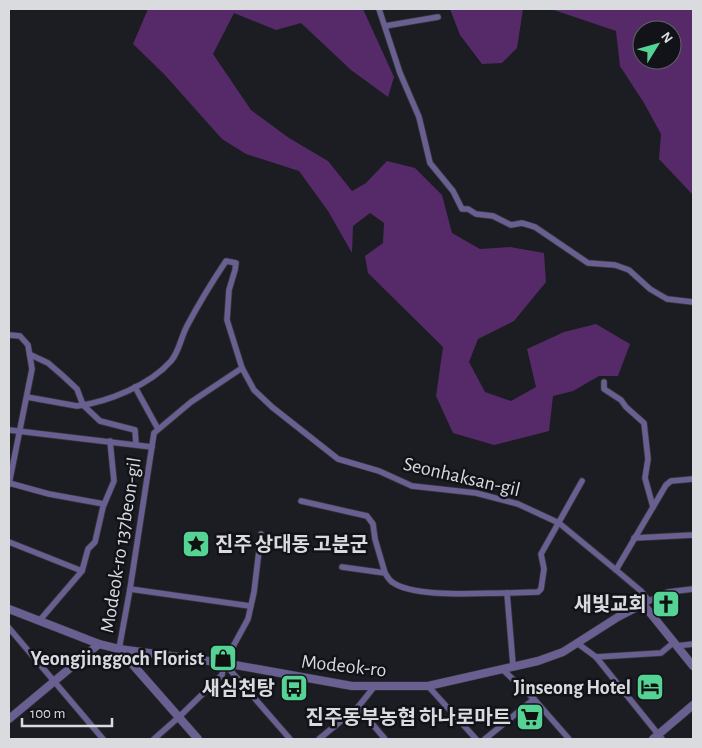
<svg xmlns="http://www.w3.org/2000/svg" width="702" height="748" viewBox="0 0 702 748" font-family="'Alegreya Sans','Noto Sans KR',sans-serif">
<rect width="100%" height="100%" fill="#1b1d22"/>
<g fill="#562a68" fill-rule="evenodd">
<path d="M148,9H363L394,77L388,97L351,70L301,23L276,30L234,13L213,54L251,110L289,138L328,161L352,191L366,183L387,161L415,168L442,195L452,233L480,249L510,247L544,253L546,282L514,321L478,339L469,362L485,392L511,401L536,387L527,349L564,332L596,324L630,344L618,376H599L573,391L553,396L549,431L494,445L453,433L436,396L443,347L368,273L365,256L383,243L384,223L370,213L353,226L352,253L328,211L299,171L246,154L222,139L164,74L133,44Z"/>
<path d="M450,9H523L517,48L502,63L482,64L460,35Z"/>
<path d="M551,9H693V195L659,159L661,134L644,103L620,66L616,31ZM642,30H672V60H642Z"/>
</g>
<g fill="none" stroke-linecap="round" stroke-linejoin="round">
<g stroke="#36383c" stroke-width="7">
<g id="minor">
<path d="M379,9L400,73L419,117L430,163L453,191L462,209H468L476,214L493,216L511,225L522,223L535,227L588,263L615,265L629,270L650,289L667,299L693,302"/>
<path d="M385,26L438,17"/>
<path d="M9,335L20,336L28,345L32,369L9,484"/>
<path d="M31,355L48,363L62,375L77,389L83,405L100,421L135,430L136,444"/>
<path d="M604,382V389L621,400L626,407L644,423L648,459L645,478L653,507"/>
<path d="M135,387L158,429"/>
<path d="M27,397L77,406C108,402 150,385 171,361C179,352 181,337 187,326C199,303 212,282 226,261L236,263L235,270L229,290L227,320L242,368"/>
<path d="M9,430L152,447"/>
<path d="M9,483L49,494L104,504"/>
<path d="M301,501L367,516L373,524L375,539L385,573"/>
<path d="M634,538L693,535"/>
<path d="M9,542L82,571"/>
<path d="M342,567L385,573C387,576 389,580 392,582C414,598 479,593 507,593"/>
<path d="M616,570L666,485L671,481L693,479"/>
<path d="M130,589L250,606"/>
<path d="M647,602L668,592L693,589"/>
<path d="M40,620L82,571L88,549L95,542L103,507L114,481L110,441"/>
<path d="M9,628L103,739"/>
<path d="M577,643L596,657L662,739"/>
<path d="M676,646L693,644"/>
<path d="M119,649L130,589L154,433L191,402L242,368L254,390L272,407L338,459L379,471L412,486L476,493L518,504L559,523L616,570L641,591L649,601"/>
<path d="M596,657L661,653L673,643"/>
<path d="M224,663L290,739"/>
<path d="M513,665L507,593L538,592L541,589L544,569L541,554L582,481"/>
<path d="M502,669L534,699L569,739"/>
<path d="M428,686L476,739"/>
<path d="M358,707L385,739"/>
<path d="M154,739L179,717L222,675L224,663L248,619L254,592L261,534"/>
<path d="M319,739L358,707L374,687"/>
<path d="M485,739L534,699"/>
</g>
</g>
<g stroke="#36383c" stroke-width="9">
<g id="tertiary">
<path d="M9,609L99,644L119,649L224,663L352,686H428L538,661L563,652L618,617L643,604L693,666"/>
<path d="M119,649L198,739"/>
<path d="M9,719L99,644"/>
<path d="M653,739L693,705"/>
</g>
</g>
<use href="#minor" stroke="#695f90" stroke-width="5.5"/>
<use href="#tertiary" stroke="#695f90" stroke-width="8"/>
</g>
<defs>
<g id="sight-square" transform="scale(1.4375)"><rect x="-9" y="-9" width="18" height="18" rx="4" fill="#54d395" stroke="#121319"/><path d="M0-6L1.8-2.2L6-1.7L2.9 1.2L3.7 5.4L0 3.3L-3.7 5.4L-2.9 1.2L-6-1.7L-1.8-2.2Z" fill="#111"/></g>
<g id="church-square" transform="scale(1.4375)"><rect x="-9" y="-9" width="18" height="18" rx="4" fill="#54d395" stroke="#121319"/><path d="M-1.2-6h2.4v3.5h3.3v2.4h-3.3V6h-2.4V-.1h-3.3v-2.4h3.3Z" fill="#111"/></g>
<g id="shop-square" transform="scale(1.4375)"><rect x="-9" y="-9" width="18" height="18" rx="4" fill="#54d395" stroke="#121319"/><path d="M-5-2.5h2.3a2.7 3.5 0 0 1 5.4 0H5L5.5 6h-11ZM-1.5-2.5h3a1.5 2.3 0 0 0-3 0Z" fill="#111"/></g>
<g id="hotel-square" transform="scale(1.4375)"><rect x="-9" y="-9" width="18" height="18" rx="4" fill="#54d395" stroke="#121319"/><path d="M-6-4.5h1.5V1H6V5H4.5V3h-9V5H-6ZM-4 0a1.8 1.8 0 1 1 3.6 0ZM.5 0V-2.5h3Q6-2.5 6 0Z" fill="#111"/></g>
<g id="bus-square" transform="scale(1.4375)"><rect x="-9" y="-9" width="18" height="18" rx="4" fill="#54d395" stroke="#121319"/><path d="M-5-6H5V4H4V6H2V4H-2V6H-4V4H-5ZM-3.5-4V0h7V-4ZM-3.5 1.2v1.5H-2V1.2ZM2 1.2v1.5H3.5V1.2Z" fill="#111"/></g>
<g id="supermarket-square" transform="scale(1.4375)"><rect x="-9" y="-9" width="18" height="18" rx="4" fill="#54d395" stroke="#121319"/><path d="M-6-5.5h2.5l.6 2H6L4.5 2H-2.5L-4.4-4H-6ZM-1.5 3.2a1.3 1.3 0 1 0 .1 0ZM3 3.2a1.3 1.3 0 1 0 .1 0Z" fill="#111"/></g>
</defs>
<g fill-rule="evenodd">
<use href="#sight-square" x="196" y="544"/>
<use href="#church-square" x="666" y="604"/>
<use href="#shop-square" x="223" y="658"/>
<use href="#hotel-square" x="650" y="687"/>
<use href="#bus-square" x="294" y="688"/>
<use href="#supermarket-square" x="530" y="717"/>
</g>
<g text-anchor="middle" stroke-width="5" stroke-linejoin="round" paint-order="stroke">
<g font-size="20" fill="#dadbdf" stroke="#121319">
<text transform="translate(462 476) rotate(13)" y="7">Seonhaksan-gil</text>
<text transform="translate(120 545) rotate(-81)" y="7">Modeok-ro 137beon-gil</text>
<text transform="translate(344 665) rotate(6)" y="7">Modeok-ro</text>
</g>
<g font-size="20" font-weight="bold" fill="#dadbdf" stroke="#121319" text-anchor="end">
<text x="215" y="551" text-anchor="start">진주 상대동 고분군</text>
<text x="647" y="611">새빛교회</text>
<text x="204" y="665">Yeongjinggoch Florist</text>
<text x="631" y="694">Jinseong Hotel</text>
<text x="275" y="695">새심천탕</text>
<text x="511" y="724">진주동부농협 하나로마트</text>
</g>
</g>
<rect width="702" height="748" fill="none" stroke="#dadbdf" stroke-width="20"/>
<g transform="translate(657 45) rotate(53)"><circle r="24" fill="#121319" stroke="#626368"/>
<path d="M0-4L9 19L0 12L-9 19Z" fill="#54d395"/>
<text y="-8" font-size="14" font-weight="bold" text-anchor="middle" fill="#dadbdf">N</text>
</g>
<path d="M22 718v8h90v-8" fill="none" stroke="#dadbdf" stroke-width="2.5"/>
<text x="30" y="718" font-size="15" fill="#dadbdf" stroke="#121319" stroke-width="4" paint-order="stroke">100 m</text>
</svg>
